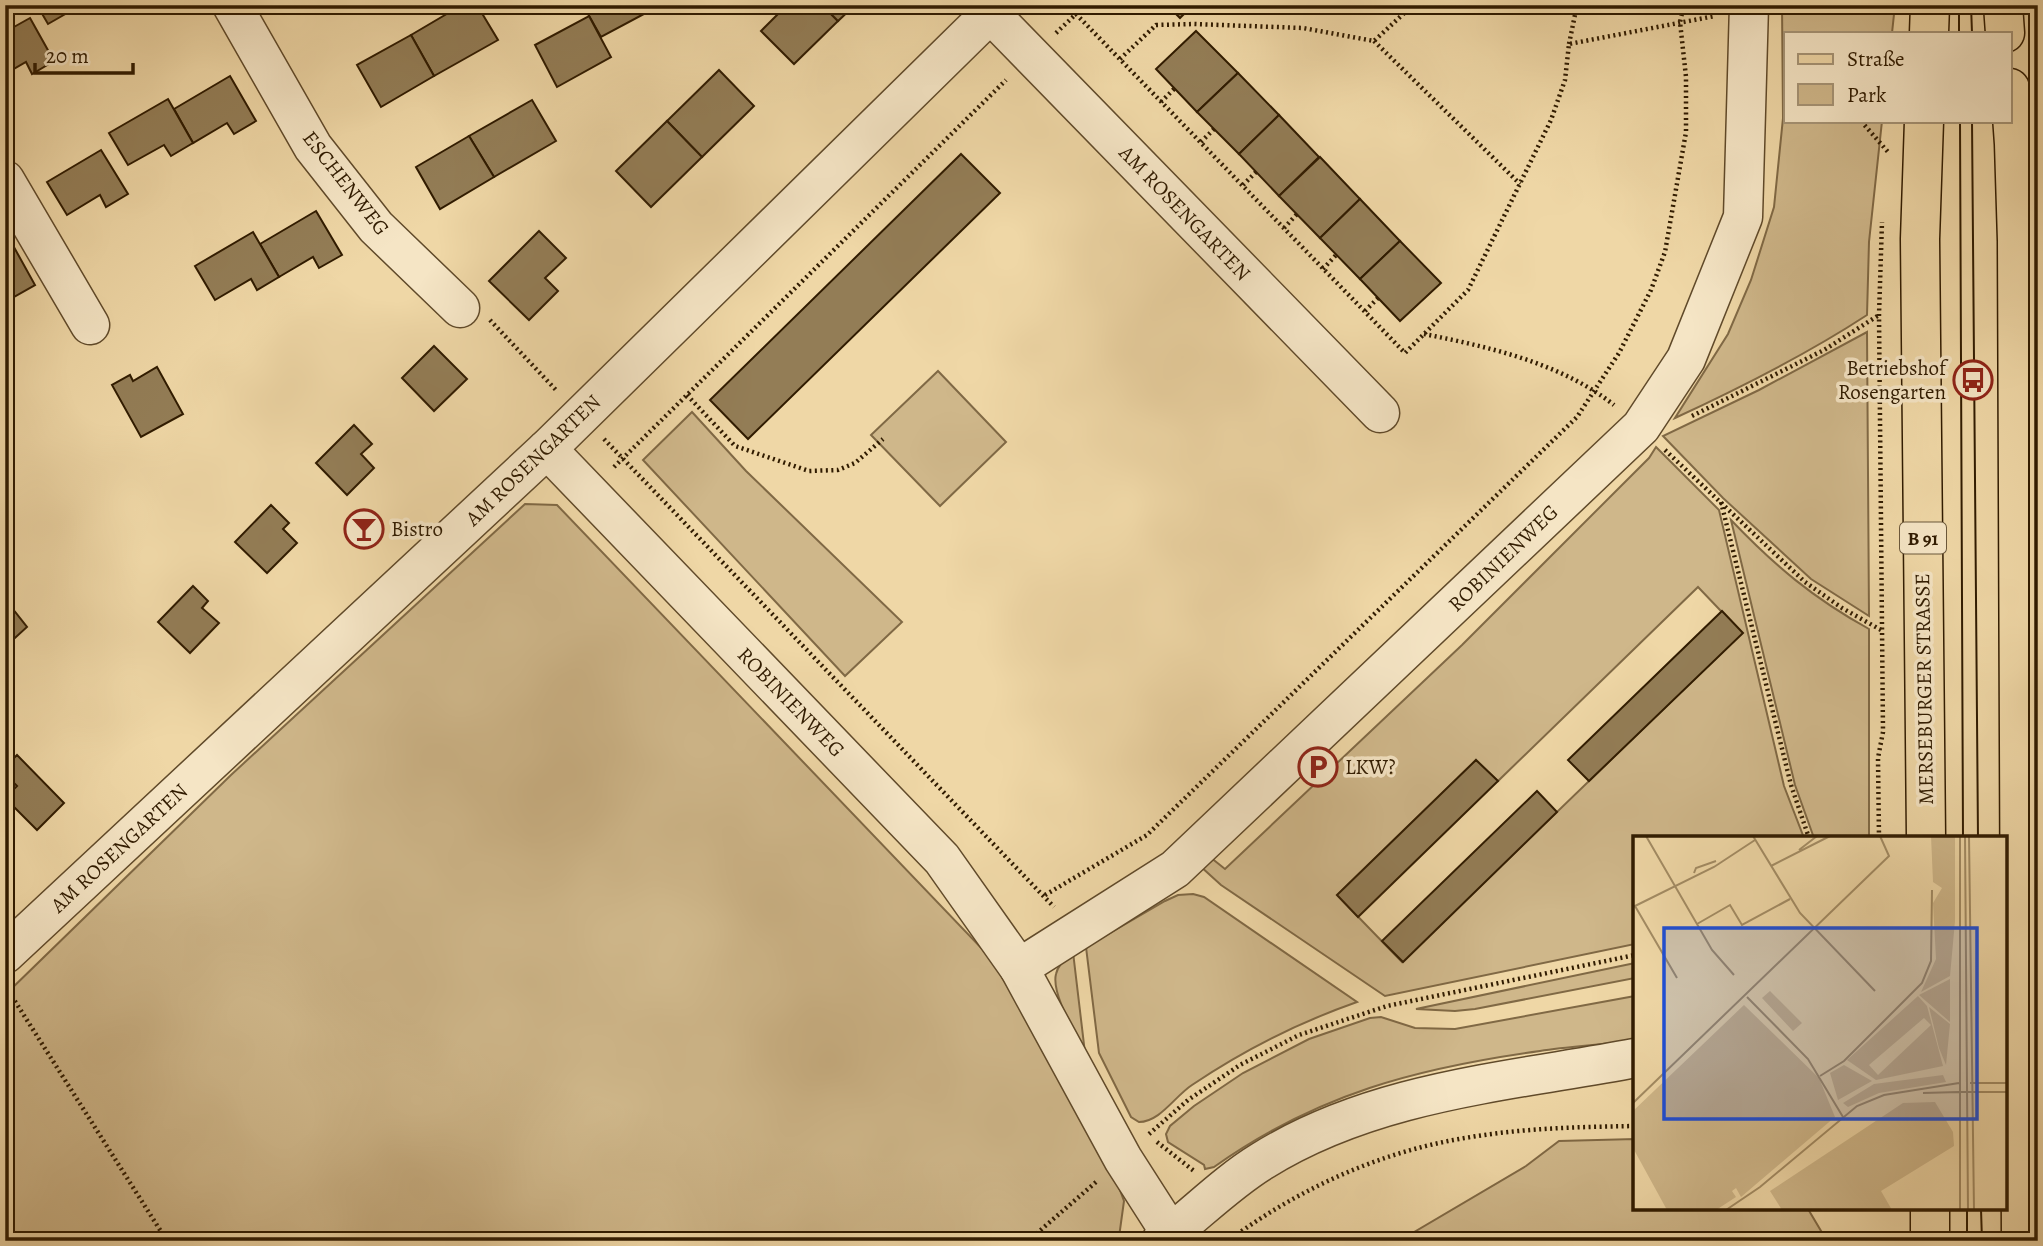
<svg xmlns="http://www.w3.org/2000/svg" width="2043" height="1246" viewBox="0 0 2043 1246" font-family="Alegreya,serif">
<rect width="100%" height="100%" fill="#efd7a6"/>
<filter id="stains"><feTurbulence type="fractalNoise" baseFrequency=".00286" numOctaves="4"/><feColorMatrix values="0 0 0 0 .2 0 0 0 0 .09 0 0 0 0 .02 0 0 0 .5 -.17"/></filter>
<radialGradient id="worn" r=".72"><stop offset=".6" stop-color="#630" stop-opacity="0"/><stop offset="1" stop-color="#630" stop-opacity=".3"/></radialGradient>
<g fill="#cfb78a" stroke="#806945" stroke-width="2" fill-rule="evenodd">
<path d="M1782,5H1895L1892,33H1786V121H1882L1869,242L1867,315C1806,355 1742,387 1675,418L1728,334L1751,280L1774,207L1783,118Z"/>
<path d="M1867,332L1869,616L1811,579L1723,498L1663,436L1759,390Z"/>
<path d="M938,371L1006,442L940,506L871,435Z"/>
<path d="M692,412L746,471L902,622L845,676L643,460Z"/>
<path d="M1656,447L1719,510L1784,786L1804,838H1635V944L1385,996L1221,885L1199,865L1210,857L1225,869L1462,645L1649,458ZM1698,587L1742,633L1402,962L1337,895L1476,760L1498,781Z"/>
<path d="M525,504L557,505L1011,979L1110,1163L1124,1201L1119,1237L1116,1241H5V995L231,775Z"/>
<path d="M1731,520C1775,566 1813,598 1869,629V838H1814L1795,785Z"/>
<path d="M1193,894L1204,897L1357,1002C1297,1023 1244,1050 1192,1085C1175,1096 1160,1122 1139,1122L1131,1117L1099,1053L1086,947L1165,901L1178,895Z"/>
<path d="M1073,952L1085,1053C1076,1034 1051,994 1056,974C1058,964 1067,958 1073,952Z"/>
<path d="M1635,963V978L1475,1009L1455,1011L1416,1009Z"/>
<path d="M1635,996V1040C1604,1045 1572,1046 1540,1051C1417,1068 1317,1094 1214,1167L1205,1169L1204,1165L1168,1142L1166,1134L1170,1126L1194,1106L1243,1073L1309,1039L1370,1018L1381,1017L1415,1028L1455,1029Z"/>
<path d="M1635,1139V1209H1808L1827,1241H1399L1526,1166L1559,1141Z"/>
</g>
<g fill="#937d56" stroke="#301b00" stroke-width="2">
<path d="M37,5H81L48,24Z"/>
<path d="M462,5H477L498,40L434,76L411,35Z"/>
<path d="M583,5H656L657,7L601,37Z"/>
<path d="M787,5H822L838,21L794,64L761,31Z"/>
<path d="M822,5H855L838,21Z"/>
<path d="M1167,5H1193L1180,18Z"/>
<path d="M589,16L611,57L557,87L535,45Z"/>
<path d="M30,18L54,61L32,74L26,62L5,74V32Z"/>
<path d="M1196,31L1238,73L1197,112L1156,69Z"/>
<path d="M411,35L434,76L381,107L357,65Z"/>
<path d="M719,70L754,106L702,157L667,121Z"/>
<path d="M1238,73L1279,115L1239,154L1197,112Z"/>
<path d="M230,76L256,121L234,134L227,123L193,143L174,109Z"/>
<path d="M168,99L193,143L171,156L164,145L128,165L109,133Z"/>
<path d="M532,100L556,141L494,177L469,136Z"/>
<path d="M1279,115L1319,157L1279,196L1239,154Z"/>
<path d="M667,121L702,157L651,207L616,171Z"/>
<path d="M469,136L494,177L440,209L416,167Z"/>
<path d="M101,150L128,194L106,207L100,195L67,215L47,182Z"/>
<path d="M961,154L1000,193L748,439L710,400Z"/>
<path d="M1320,157L1360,199L1320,238L1279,196Z"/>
<path d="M1360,199L1400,241L1360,279L1320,238Z"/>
<path d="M316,211L342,255L319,268L313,257L279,277L260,244Z"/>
<path d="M5,231L35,285L5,302Z"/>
<path d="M539,231L566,258L545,278L558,291L529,320L489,281Z"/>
<path d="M253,232L279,277L257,290L251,279L215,300L195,266Z"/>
<path d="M1400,241L1441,283L1400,321L1360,279Z"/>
<path d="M434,346L467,379L434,411L402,378Z"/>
<path d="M157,367L183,414L141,437L112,385L130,375L133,381Z"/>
<path d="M354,425L372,444L361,454L374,468L347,495L316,463Z"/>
<path d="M271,505L289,523L283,529L297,543L267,573L235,542Z"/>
<path d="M193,586L208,601L202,608L219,623L190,653L158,622Z"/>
<path d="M5,599L27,627L5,647Z"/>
<path d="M1722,611L1743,633L1589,781L1568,760Z"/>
<path d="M17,755L64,803L37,830L5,798L17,786L5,774V767Z"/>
<path d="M1476,760L1498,781L1358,917L1337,895Z"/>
<path d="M1537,791L1557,812L1403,962L1382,941Z"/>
</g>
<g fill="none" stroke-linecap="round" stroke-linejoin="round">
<g stroke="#604a2a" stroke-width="41">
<g id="minor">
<path d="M232,5L313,147L376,227L460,308"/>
<path d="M982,5L1380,413"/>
<path d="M5,180L90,325"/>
<path d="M547,449L942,859L1019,968L1123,1159L1171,1234"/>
<path d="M5,954L547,449L999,5"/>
<path d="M1019,968L1175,869L1641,427L1686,359L1743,217L1749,5"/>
<path d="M1161,1241C1195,1215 1226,1183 1262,1161C1374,1091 1508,1082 1635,1058"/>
</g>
</g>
<g stroke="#301b00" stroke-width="41">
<g id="major">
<path d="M2003,5L2005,33"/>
<path d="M1929,33L1930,5"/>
<path d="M2010,88L2014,144L2017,241L2021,1241"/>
<path d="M1924,121L1920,239L1926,838"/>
<path d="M1930,1209V1241"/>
</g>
</g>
<g stroke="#301b00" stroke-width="4.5" stroke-dasharray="2 3.5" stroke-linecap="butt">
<path d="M1056,33L1076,14L1405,353L1468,290L1551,120L1565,80L1569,44L1715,16"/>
<path d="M1374,41L1520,184"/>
<path d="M1569,44L1577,5"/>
<path d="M1120,59L1156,25L1194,24L1303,28L1374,41L1413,5"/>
<path d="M1161,102L1175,88"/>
<path d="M1861,121L1888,152"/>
<path d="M1201,142L1214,129"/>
<path d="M1243,185L1256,172"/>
<path d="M1284,228L1297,214"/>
<path d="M1323,269L1336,255"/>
<path d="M1365,311L1378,298"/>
<path d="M490,320L556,390"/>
<path d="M1424,334C1489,347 1561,363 1614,405"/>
<path d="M687,395L735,446L809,471L838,470L855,463L883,439"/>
<path d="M1692,416L1824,350L1879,315"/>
<path d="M604,439L1054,907"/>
<path d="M1665,450L1805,582L1842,608L1881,630"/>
<path d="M614,467L1006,80"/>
<path d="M1721,502L1791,785L1809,838"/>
<path d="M1879,838L1878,758L1883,732L1879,315L1882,222"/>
<path d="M1045,895L1147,835L1577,417L1619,353L1651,290L1665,252L1686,132V77L1680,22L1684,5"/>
<path d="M6,987L167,1241"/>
<path d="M1149,1134L1188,1100L1240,1065L1299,1035L1387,1006L1635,955"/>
<path d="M1157,1142L1194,1171"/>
<path d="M1028,1241L1096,1182"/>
<path d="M1228,1241C1298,1189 1379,1152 1465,1138C1522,1128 1579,1127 1635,1126"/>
</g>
<use href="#minor" stroke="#f5e5c5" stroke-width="38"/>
<use href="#major" stroke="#efd7a6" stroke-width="38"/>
<g stroke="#301b00" stroke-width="2">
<path d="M1959,5V33"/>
<path d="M1971,5L1972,33"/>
<path d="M1960,121L1963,838"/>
<path d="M1972,121L1978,838"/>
<path d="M1967,1209V1241"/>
<path d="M1981,1209L1982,1241"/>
</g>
</g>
<defs>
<g id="bus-ring" transform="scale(2.0125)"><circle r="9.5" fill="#f5e5c5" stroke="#8f2418" stroke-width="1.5"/><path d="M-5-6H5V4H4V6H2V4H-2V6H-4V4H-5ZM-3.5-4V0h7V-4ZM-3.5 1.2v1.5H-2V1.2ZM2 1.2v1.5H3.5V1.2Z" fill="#8f2418"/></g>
<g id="bar-ring" transform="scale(2.0125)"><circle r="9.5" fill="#f5e5c5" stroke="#8f2418" stroke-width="1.5"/><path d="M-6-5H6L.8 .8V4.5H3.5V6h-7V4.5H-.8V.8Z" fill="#8f2418"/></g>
<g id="parking-ring" transform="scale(2.0125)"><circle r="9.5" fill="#f5e5c5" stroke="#8f2418" stroke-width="1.5"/><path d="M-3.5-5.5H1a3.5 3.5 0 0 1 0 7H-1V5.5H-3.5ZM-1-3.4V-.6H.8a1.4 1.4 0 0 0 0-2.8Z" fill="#8f2418"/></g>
</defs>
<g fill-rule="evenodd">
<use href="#bus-ring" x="1973" y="380"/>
<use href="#bar-ring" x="364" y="529"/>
<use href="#parking-ring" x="1318" y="767"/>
</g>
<g text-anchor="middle" stroke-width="7" stroke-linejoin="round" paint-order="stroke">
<rect fill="#f5e5c5" stroke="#6b583b" stroke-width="2" x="1900" y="522.5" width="46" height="31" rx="5"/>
<g font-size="19" font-weight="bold" fill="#301b00">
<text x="1923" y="545">B 91</text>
</g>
<g font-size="21" fill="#301b00" stroke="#f5e5c5">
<text transform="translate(346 183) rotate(52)" y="7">ESCHENWEG</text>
<text transform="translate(1185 213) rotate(46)" y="7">AM ROSENGARTEN</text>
<text transform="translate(533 460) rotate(-44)" y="7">AM ROSENGARTEN</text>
<text transform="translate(1503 558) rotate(-44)" y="7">ROBINIENWEG</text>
<text transform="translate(1924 689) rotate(-91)" y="7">MERSEBURGER STRASSE</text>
<text transform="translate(791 702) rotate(46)" y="7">ROBINIENWEG</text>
<text transform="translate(119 848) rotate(-43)" y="7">AM ROSENGARTEN</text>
</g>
<g font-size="21" fill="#301b00" stroke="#f5e5c5" text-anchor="start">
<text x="1946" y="375" text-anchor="end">Betriebshof<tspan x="1946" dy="24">Rosengarten</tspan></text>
<text x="391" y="536">Bistro</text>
<text x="1345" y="774">LKW?</text>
</g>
</g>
<g transform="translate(1633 836)">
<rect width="374" height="374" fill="#efd7a6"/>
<path d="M298,0H322V85L317,140L288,156L303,123L300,67L309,52L300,46ZM317,143V186L286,159ZM137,155L169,187L160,195L129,162ZM285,160L294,170L310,230L243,244L214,224ZM291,182L298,189L245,239L236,229ZM111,169L186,242L202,281L108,361L103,352L99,355L103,361L83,374H34L0,312V275ZM296,171L317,188L313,229L306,212ZM211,229L239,245L205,264L197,237ZM310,239L313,246L246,257L215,271L210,267L241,248ZM302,266L320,296L321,310L248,355L259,374H149L137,355L270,267Z" fill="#cfb78a" fill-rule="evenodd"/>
<path fill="none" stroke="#a38c64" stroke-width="2" d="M13,0L79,114L101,139M120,0L167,77L242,155M327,0V374M332,0L335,374M336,0L341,374M166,14L184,0M138,30L197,0M61,37L63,32L83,25M2,70L44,142M0,71L81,31L122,4M64,88L97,69L109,89L157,63M114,161L175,223L210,281M187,240L211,225L289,147L298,125L299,54M337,247H375M326,256H375M290,257L326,256M0,267L256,20L247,0M93,374L127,351L224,270L251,259L326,247"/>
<path fill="#1d4ed8" fill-opacity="0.15" stroke="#1d4ed8" stroke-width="3.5" d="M31,92H344V283H31Z"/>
<rect width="374" height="374" fill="none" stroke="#301b00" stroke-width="3.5"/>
</g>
<rect width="2043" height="1246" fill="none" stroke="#efd7a6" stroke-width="28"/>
<rect x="7" y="7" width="2029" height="1232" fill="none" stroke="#301b00" stroke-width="3.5"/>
<rect x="14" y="14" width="2015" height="1218" fill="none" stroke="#301b00" stroke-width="2"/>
<rect x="1784" y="32" width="228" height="91" fill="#f5e5c5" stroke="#a69476" stroke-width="2"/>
<rect x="1798" y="54" width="35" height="10" fill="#efd7a6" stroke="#a69476" stroke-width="2"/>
<text x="1847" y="66" font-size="21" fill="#301b00">Straße</text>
<rect x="1798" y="84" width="35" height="21" fill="#cfb78a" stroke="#a69476" stroke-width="2"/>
<text x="1847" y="102" font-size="21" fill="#301b00">Park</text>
<path d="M35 63v10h98v-10" fill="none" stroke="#301b00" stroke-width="3.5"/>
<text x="46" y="63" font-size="21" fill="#301b00" stroke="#f5e5c5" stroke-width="5" paint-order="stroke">20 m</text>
<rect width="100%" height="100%" filter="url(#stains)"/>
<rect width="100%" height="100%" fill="url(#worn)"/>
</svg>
